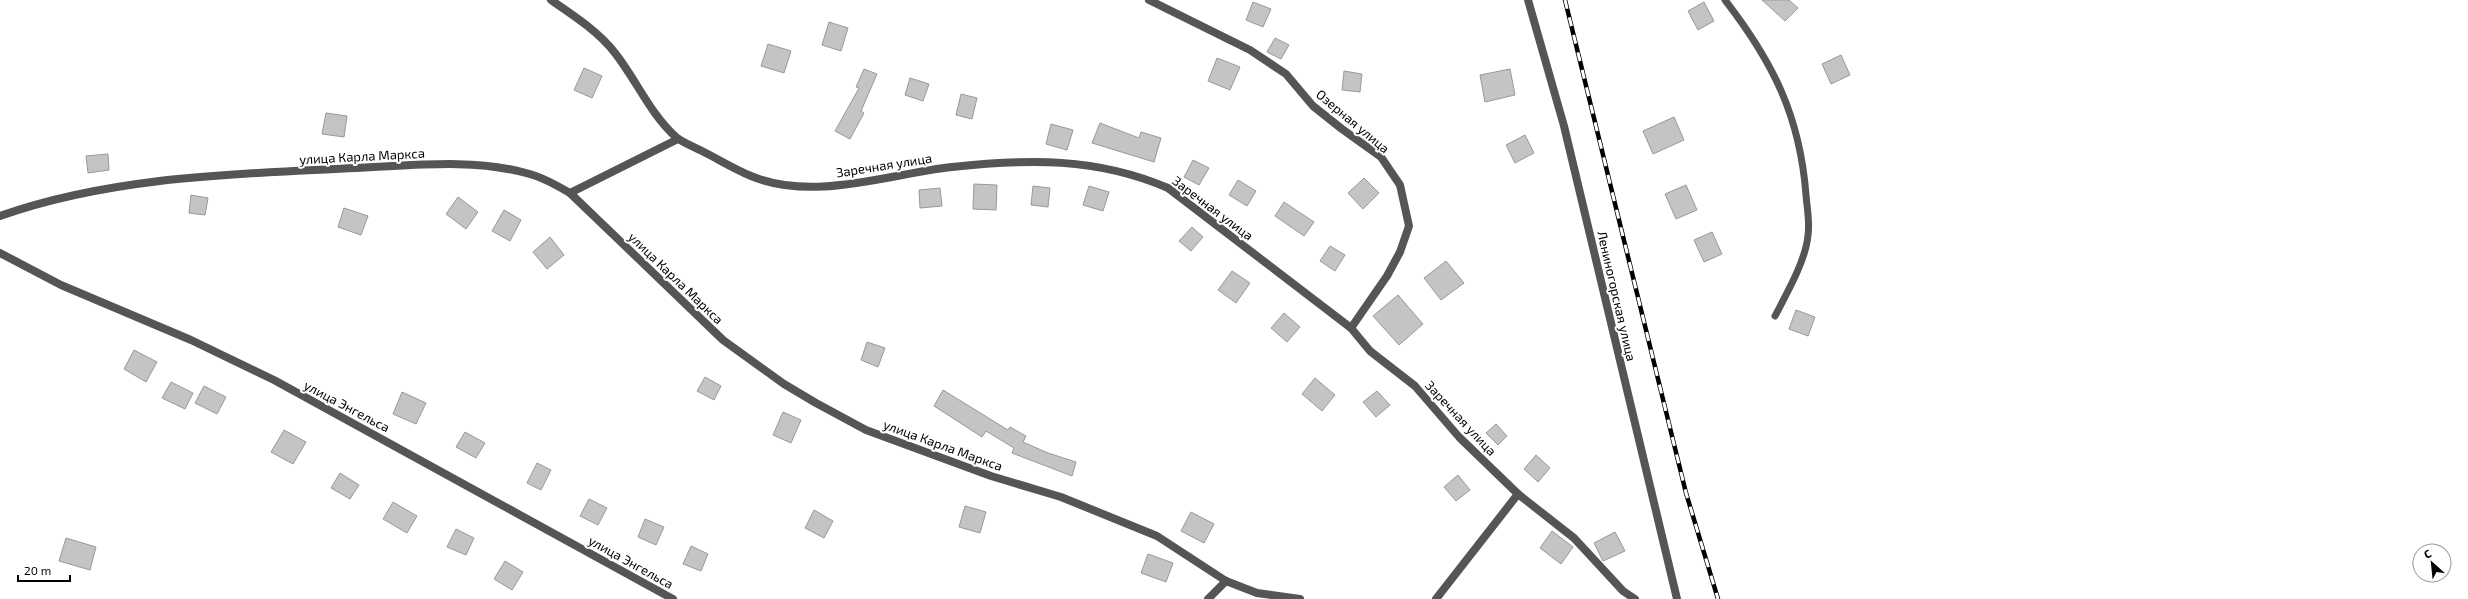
<svg xmlns="http://www.w3.org/2000/svg" width="2468" height="599" viewBox="0 0 2468 599" font-family="'Exo 2',sans-serif">
<rect width="100%" height="100%" fill="#fff"/>
<g fill="#c4c4c4" stroke="#999">
<path d="M1762,0H1789L1798,8L1785,21Z"/>
<path d="M1253,2L1271,9L1263,27L1246,20Z"/>
<path d="M1704,2L1714,21L1698,30L1688,11Z"/>
<path d="M829,22L848,28L841,51L822,45Z"/>
<path d="M1275,38L1289,45L1281,59L1267,52Z"/>
<path d="M768,44L791,51L784,73L761,66Z"/>
<path d="M1841,55L1850,75L1831,84L1822,64Z"/>
<path d="M1217,58L1240,67L1230,90L1208,81Z"/>
<path d="M584,68L602,76L592,98L574,90Z"/>
<path d="M864,69L877,74L861,111L864,113L850,139L835,131L859,88L856,87Z"/>
<path d="M1510,69L1515,95L1485,102L1480,75Z"/>
<path d="M1344,71L1362,74L1360,92L1342,90Z"/>
<path d="M910,78L929,84L923,101L905,95Z"/>
<path d="M961,94L977,98L972,119L956,115Z"/>
<path d="M326,113L347,116L344,137L322,134Z"/>
<path d="M1674,117L1684,140L1653,154L1643,131Z"/>
<path d="M1100,123L1139,138L1141,132L1161,138L1154,162L1092,143Z"/>
<path d="M1051,124L1073,130L1067,150L1046,144Z"/>
<path d="M1525,135L1534,153L1515,163L1506,145Z"/>
<path d="M108,154L109,170L88,173L86,156Z"/>
<path d="M1193,160L1209,168L1199,185L1184,177Z"/>
<path d="M1364,178L1379,193L1363,209L1348,193Z"/>
<path d="M1238,180L1256,191L1247,206L1229,195Z"/>
<path d="M974,184L997,185L996,210L973,209Z"/>
<path d="M1686,185L1697,210L1676,219L1665,194Z"/>
<path d="M1033,186L1050,188L1048,207L1031,205Z"/>
<path d="M1089,186L1109,192L1103,211L1083,205Z"/>
<path d="M940,188L942,206L920,208L919,190Z"/>
<path d="M191,195L208,198L205,215L189,213Z"/>
<path d="M458,197L478,212L466,229L446,214Z"/>
<path d="M1284,202L1314,222L1304,236L1275,216Z"/>
<path d="M344,208L368,216L361,235L338,227Z"/>
<path d="M504,210L521,220L510,241L492,231Z"/>
<path d="M1192,227L1203,237L1191,251L1179,241Z"/>
<path d="M1712,232L1722,254L1704,262L1694,240Z"/>
<path d="M550,237L564,255L547,269L533,252Z"/>
<path d="M1330,246L1345,255L1335,271L1320,261Z"/>
<path d="M1446,261L1464,283L1441,300L1424,278Z"/>
<path d="M1232,271L1250,283L1236,303L1218,290Z"/>
<path d="M1398,295L1423,324L1399,345L1373,316Z"/>
<path d="M1796,310L1815,317L1808,336L1789,329Z"/>
<path d="M1284,313L1300,327L1287,342L1271,328Z"/>
<path d="M867,342L885,348L878,367L861,360Z"/>
<path d="M134,350L157,362L146,382L124,369Z"/>
<path d="M705,377L721,386L714,400L697,391Z"/>
<path d="M1315,378L1335,395L1322,411L1302,394Z"/>
<path d="M171,382L193,393L185,409L162,398Z"/>
<path d="M204,386L226,397L217,414L195,403Z"/>
<path d="M943,390L1008,430L1010,427L1026,436L1023,442L1048,453L1076,462L1072,476L1012,453L1014,448L986,431L982,437L934,406Z"/>
<path d="M1377,391L1390,405L1376,417L1363,402Z"/>
<path d="M402,392L426,403L416,424L393,414Z"/>
<path d="M783,412L801,420L791,443L773,435Z"/>
<path d="M1496,424L1507,436L1498,445L1486,433Z"/>
<path d="M284,430L306,442L293,464L271,452Z"/>
<path d="M465,432L485,443L476,458L456,447Z"/>
<path d="M1536,455L1550,468L1538,482L1524,469Z"/>
<path d="M537,463L551,470L541,490L527,483Z"/>
<path d="M340,473L359,485L350,499L331,488Z"/>
<path d="M1458,475L1470,490L1456,501L1444,487Z"/>
<path d="M589,499L607,508L598,525L580,516Z"/>
<path d="M393,502L417,516L407,533L383,519Z"/>
<path d="M965,506L986,512L980,533L959,527Z"/>
<path d="M814,510L833,521L824,538L805,528Z"/>
<path d="M1191,512L1214,524L1204,543L1181,531Z"/>
<path d="M645,519L664,527L656,545L638,537Z"/>
<path d="M456,529L474,538L466,555L447,547Z"/>
<path d="M1552,531L1573,547L1561,564L1540,548Z"/>
<path d="M1615,532L1625,551L1603,561L1594,543Z"/>
<path d="M66,538L96,547L90,570L59,561Z"/>
<path d="M691,546L708,554L701,571L683,564Z"/>
<path d="M1148,554L1173,563L1166,582L1141,573Z"/>
<path d="M505,561L523,572L512,590L494,579Z"/>
</g>
<g fill="none" stroke-linecap="round" stroke-linejoin="round">
<path stroke="#555" stroke-width="7" d="M1725,0C1773,62 1800,116 1806,195C1807,208 1810,222 1808,235C1806,260 1787,293 1775,316"/>
<g stroke="#555" stroke-width="8">
<path d="M551,0C573,15 599,32 615,53C637,81 650,114 677,138C684,143 694,147 702,151C718,159 734,169 751,176C813,202 888,174 952,167C1028,159 1096,157 1168,188L1351,328L1370,351L1415,386L1459,437L1518,494L1574,538L1623,591L1635,599"/>
<path d="M1149,0L1250,50L1286,74L1313,106L1342,129L1381,157L1400,185L1409,226L1400,252L1387,276L1351,328"/>
<path d="M1528,0L1564,126L1677,599"/>
<path d="M570,193L678,139"/>
<path d="M0,216C113,176 236,174 355,168C410,166 471,158 526,173C542,177 556,185 570,193L723,340L784,384L816,403L866,430L991,476L1061,497L1157,536L1226,581L1257,593L1300,599"/>
<path d="M0,253L61,285L191,340L274,380L673,599"/>
<path d="M1208,599L1226,581"/>
<path d="M1436,599L1518,494"/>
</g>
<g stroke="#000" stroke-width="4.5">
<path id="rail" d="M1565,0L1686,493L1718,599"/>
</g>
<use href="#rail" stroke="#fff" stroke-width="3" stroke-dasharray="9" stroke-linecap="butt"/>
</g>
<g text-anchor="middle" stroke-width="4" stroke-linejoin="round" paint-order="stroke">
<g font-size="13" fill="#000" stroke="#fff">
<text transform="translate(1353 121) rotate(40)" y="5">Озерная улица</text>
<text transform="translate(362 156) rotate(-3)" y="5">улица Карла Маркса</text>
<text transform="translate(884 165) rotate(-9)" y="5">Заречная улица</text>
<text transform="translate(1213 208) rotate(37)" y="5">Заречная улица</text>
<text transform="translate(676 278) rotate(44)" y="5">улица Карла Маркса</text>
<text transform="translate(1617 296) rotate(77)" y="5">Лениногорская улица</text>
<text transform="translate(347 406) rotate(28)" y="5">улица Энгельса</text>
<text transform="translate(1461 418) rotate(47)" y="5">Заречная улица</text>
<text transform="translate(943 445) rotate(20)" y="5">улица Карла Маркса</text>
<text transform="translate(631 562) rotate(29)" y="5">улица Энгельса</text>
</g>
</g>
<g transform="translate(2432 563) rotate(333)"><circle r="19" fill="#ffffff" stroke="#999999"/>
<path d="M0-3L7 15L0 10L-7 15Z" fill="#000000"/>
<text y="-6" font-size="11" font-weight="bold" text-anchor="middle" fill="#000000">С</text>
</g>
<path d="M18 575v6h52v-6" fill="none" stroke="#000000" stroke-width="2"/>
<text x="24" y="575" font-size="12" fill="#000000" stroke="#ffffff" stroke-width="3" paint-order="stroke">20 m</text>
</svg>
